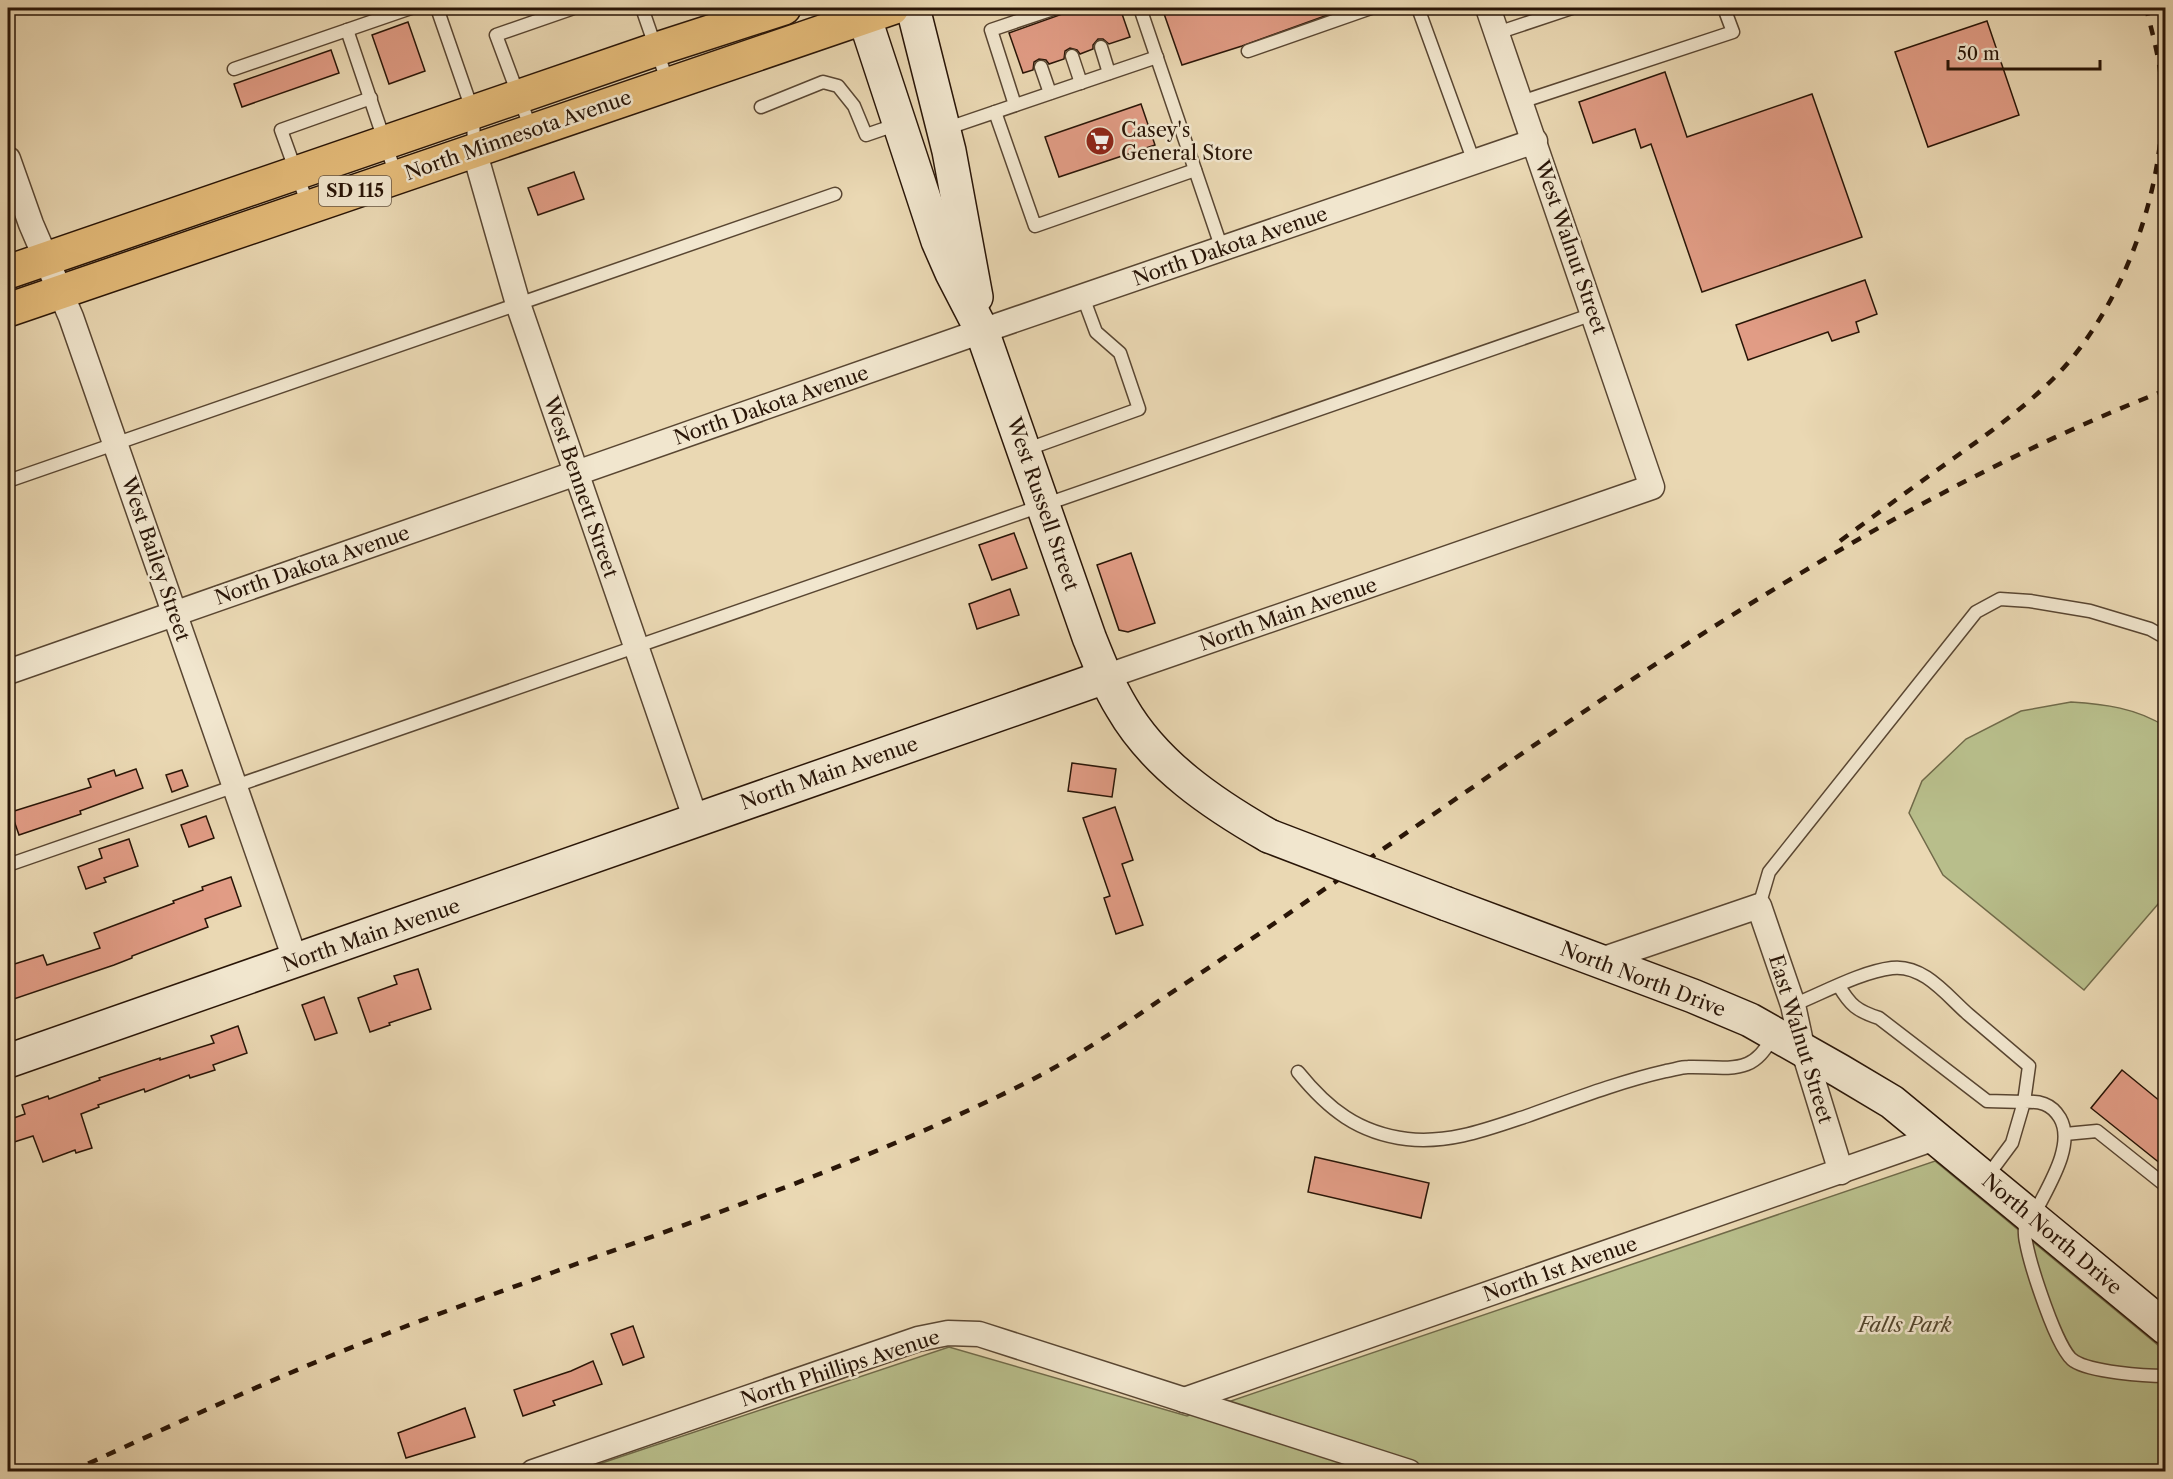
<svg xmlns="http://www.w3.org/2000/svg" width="2173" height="1479" viewBox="0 0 2173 1479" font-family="'Libre Caslon Text',serif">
<rect width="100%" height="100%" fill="#ead8b3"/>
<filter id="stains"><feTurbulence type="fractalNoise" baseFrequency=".00333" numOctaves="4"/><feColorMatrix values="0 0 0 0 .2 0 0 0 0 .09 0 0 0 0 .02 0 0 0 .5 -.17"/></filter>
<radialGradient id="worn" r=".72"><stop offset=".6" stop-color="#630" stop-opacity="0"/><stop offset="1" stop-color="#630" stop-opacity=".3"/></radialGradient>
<g fill="#b8be8b" stroke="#706a49" stroke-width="1.5">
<path d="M2071,702C2104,704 2137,708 2166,727L2165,896L2084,990L1943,875L1909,813L1922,781L1966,739L2021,711Z"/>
<path d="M1935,1161L2165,1351V1471L575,1472L949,1347L1187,1416Z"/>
</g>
<g fill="#e19c85" stroke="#291507" stroke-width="1.5">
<path d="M1079,8H1120L1130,37L1109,44L1103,39H1098L1093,45V49L1080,54L1077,50L1070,48L1065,51L1064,59L1049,64L1046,60L1039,59L1034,62L1033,70L1023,73L1009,33Z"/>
<path d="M1162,8H1347L1242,46L1182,65Z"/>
<path d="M1987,21L2019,115L1928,147L1895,52Z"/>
<path d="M408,22L425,71L389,84L372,35Z"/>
<path d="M331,50L339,73L242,107L234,84Z"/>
<path d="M1665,72L1687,137L1812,94L1862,237L1702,292L1651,144L1641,148L1635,129L1593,143L1579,102Z"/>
<path d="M1141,104L1155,145L1059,177L1045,137Z"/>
<path d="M574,172L584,199L538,215L528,188Z"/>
<path d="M1865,280L1877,314L1856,322L1859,332L1832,341L1828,332L1748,360L1736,325Z"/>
<path d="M1014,533L1027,568L992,580L979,545Z"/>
<path d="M1131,553L1155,623L1128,632L1119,630L1097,565Z"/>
<path d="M1010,589L1019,615L977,629L969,604Z"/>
<path d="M1072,763L1116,769L1112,797L1068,791Z"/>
<path d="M136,769L143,788L80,811L81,814L19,835L11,812L91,787L88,779L114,770L116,776Z"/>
<path d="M182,770L188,786L172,792L166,775Z"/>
<path d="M1115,807L1133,860L1122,864L1143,925L1116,934L1104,898L1110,896L1083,818Z"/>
<path d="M206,816L214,838L189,847L181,825Z"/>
<path d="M129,839L138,866L104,878L106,882L86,889L78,867L102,858L99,849Z"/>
<path d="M231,877L241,906L205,919L208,927L132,956V958L114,965L8,1001V966L43,955L47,965L100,948L94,933L174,903L173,901L203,890L202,887Z"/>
<path d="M418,969L431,1009L389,1023L390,1025L370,1032L358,998L397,984L394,976Z"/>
<path d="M324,997L337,1033L315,1040L302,1005Z"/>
<path d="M238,1026L247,1053L213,1065L215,1070L190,1078L189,1075L145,1092L144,1089L98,1105L99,1107L81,1114L92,1148L76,1153L75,1150L43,1162L33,1136L8,1144V1120L25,1114L22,1105L48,1096L49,1099L100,1080L99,1078L160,1058V1060L214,1043L211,1036Z"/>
<path d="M2122,1070L2166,1106V1168L2091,1108Z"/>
<path d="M1315,1157L1429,1183L1421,1218L1308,1192Z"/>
<path d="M633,1326L644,1357L623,1365L611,1334Z"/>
<path d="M593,1361L602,1384L553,1401L555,1405L523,1416L514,1390L571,1371Z"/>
<path d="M465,1408L475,1437L406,1458L398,1433Z"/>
</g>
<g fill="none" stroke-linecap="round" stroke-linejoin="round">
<g stroke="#594632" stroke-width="15">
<g id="lane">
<path d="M437,8L473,112L474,150"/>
<path d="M642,8L668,83"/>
<path d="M1140,8L1222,249"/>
<path d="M1418,8L1474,162"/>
<path d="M347,30L396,175"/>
<path d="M1497,33L1572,8"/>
<path d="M1101,47L1109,73"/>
<path d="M1248,51L1371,8"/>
<path d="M1072,56L1081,83"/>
<path d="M1041,67L1050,93"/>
<path d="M234,69L411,8"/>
<path d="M1521,102L1733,32L1724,8"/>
<path d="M1015,105L991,30L1056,8"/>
<path d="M761,107L823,82L838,86L854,106L866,135L898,124"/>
<path d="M995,112L1035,226L1195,170"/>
<path d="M531,129L496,35L571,9"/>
<path d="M945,129L1157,57"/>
<path d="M308,205L281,130L371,98"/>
<path d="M1025,450L1139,409L1120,353L1096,332L1083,297"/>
<path d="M8,481L835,194"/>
<path d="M8,865L1593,314"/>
<path d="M1759,906L1769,872L1976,612L2000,599L2030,601L2090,611L2150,629L2166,638"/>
<path d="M1793,1005C1823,993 1860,972 1892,968C1924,964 1948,997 1969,1015C1989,1032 2009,1049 2029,1066L2024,1102L1987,1101L1879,1018C1857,1011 1850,1005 1839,986"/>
<path d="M1298,1072C1328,1109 1358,1133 1407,1139C1449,1144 1488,1129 1527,1116C1572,1100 1618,1082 1666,1071C1673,1070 1681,1067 1688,1067C1706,1066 1730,1071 1747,1064C1760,1059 1767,1046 1775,1035"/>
<path d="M2065,1134L2097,1131L2166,1186"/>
<path d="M1986,1178L2012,1143L2024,1102C2039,1101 2051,1103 2060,1118C2076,1146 2046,1189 2034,1215"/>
<path d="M2025,1218C2025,1226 2024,1234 2026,1242C2030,1264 2057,1351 2074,1361C2091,1372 2144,1376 2166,1376"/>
</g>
</g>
<g stroke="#594632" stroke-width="27">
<g id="street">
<path d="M474,150L518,304L696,820"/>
<path d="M8,159L31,224L71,317L296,962"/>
<path d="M8,672L982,331L1535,141"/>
<path d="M1105,677L1652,487L1488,8"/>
<path d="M1598,961L1759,906L1793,1005L1801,1042L1841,1172"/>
<path d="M1184,1400L1935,1138"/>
<path d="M533,1472L918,1339L948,1333L979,1334L1409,1472"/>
</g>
</g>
<g stroke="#291507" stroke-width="36">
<g id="secondary">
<path d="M913,8L949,151L976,297"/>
<path d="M864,16L938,241L952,273L982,331L1089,637C1099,662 1108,685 1122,708C1155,765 1213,804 1269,836"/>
<path d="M1447,904L1693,996L1750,1020L1840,1071L1892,1102L2166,1328"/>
<path d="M8,1061L1105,677"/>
</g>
</g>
<g stroke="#291507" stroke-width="36">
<g id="primary">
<path d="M8,272L657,49L784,8"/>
<path d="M8,310L892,8"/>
</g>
</g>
<g stroke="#291507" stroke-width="36">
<path id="highway" d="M862,8L864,16"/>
</g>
<use href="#lane" stroke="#f1e6ce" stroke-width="12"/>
<use href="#street" stroke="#f1e6ce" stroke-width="24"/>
<use href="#secondary" stroke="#f1e6ce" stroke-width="33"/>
<use href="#primary" stroke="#e5bc7a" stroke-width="33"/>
<use href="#highway" stroke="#e5bc7a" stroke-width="33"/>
<g stroke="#291507" stroke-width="4.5" stroke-dasharray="10 10" stroke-linecap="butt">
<path d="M1840,541C1878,513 1916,485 1954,458C1989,433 2024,408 2054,378C2122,310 2166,189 2162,92C2161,64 2153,35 2146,8"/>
<path d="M70,1472C175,1424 279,1375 386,1334C442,1312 498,1293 554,1272C681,1226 808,1182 932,1127C971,1109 1012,1091 1050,1070C1088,1049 1124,1025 1160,1000C1220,961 1279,920 1338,880C1602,699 1865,508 2166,390"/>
</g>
<g stroke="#291507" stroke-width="36" stroke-linecap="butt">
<path id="secondary-bridge" d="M1269,836L1447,904"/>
</g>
<use href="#secondary-bridge" stroke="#f1e6ce" stroke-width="33"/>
</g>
<defs>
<g id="supermarket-disc" transform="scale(1.5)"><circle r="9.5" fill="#8f2418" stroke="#f1e6ce"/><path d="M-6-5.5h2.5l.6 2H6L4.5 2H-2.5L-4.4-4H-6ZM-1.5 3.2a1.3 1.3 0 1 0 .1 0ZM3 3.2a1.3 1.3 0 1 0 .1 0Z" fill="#fff"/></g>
</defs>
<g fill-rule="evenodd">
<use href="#supermarket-disc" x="1100" y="141"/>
</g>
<g text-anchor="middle" stroke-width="5" stroke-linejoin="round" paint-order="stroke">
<rect fill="#f1e6ce" stroke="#655443" stroke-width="1.5" x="319" y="176" width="72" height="30" rx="4.5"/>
<g font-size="18" font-weight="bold" fill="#291507">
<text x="355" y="197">SD 115</text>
</g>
<g font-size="20" fill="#291507" stroke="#f1e6ce" text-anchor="start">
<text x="1121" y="137">Casey's<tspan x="1121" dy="23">General Store</tspan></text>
</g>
<g font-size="20" fill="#291507" stroke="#f1e6ce">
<text transform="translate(518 135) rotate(-19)" y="7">North Minnesota Avenue</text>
<text transform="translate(1230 246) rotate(-19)" y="7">North Dakota Avenue</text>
<text transform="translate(1571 247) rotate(71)" y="7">West Walnut Street</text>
<text transform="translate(771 405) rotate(-19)" y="7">North Dakota Avenue</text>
<text transform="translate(581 487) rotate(71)" y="7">West Bennett Street</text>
<text transform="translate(1043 504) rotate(71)" y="7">West Russell Street</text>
<text transform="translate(156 559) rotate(71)" y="7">West Bailey Street</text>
<text transform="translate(312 565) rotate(-19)" y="7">North Dakota Avenue</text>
<text transform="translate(1288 614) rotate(-19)" y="7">North Main Avenue</text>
<text transform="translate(829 773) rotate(-19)" y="7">North Main Avenue</text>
<text transform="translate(371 935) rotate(-19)" y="7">North Main Avenue</text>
<text transform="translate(1643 979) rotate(21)" y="7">North North Drive</text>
<text transform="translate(1801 1039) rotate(73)" y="7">East Walnut Street</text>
<text transform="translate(2052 1234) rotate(40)" y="7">North North Drive</text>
<text transform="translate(1560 1269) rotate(-19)" y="7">North 1st Avenue</text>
<text transform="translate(840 1368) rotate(-18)" y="7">North Phillips Avenue</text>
</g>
<g font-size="20" font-style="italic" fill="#54482f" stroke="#f1e6ce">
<text x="1905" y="1332">Falls Park</text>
</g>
</g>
<rect width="2173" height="1479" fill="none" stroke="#ead8b3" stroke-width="30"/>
<rect x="9" y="9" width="2155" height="1461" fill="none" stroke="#291507" stroke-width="3"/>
<rect x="15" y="15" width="2143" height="1449" fill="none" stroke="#291507" stroke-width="1.5"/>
<path d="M1948 60v9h152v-9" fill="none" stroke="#291507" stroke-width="3"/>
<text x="1957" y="60" font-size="18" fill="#291507" stroke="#f1e6ce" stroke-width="4.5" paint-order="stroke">50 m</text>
<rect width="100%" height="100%" filter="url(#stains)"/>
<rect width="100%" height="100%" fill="url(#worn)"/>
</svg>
